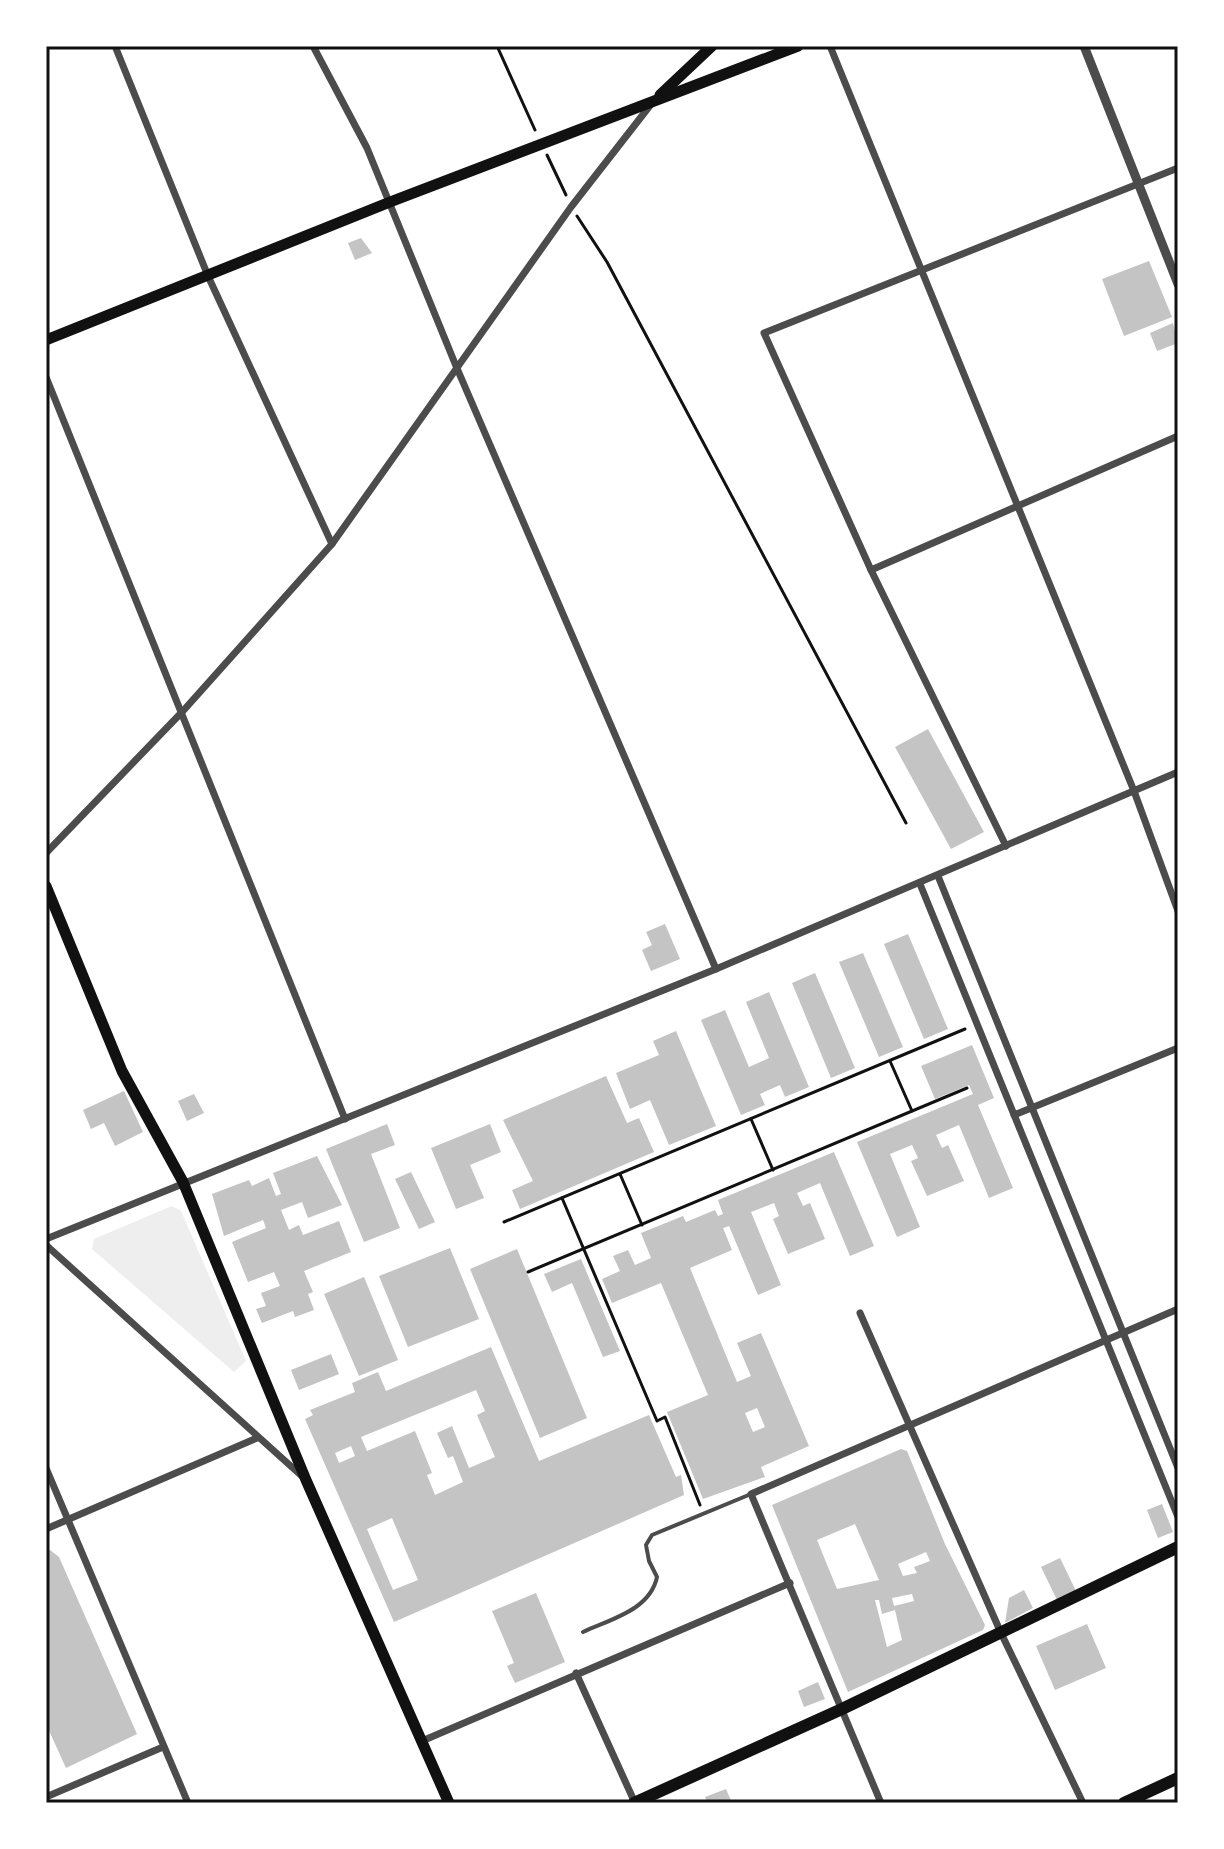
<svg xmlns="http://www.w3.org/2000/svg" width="1224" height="1849" viewBox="0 0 1224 1849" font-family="'Golos Text',sans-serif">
<rect width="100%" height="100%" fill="#fff"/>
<path fill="#eee" d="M172,1206L181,1211L246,1361L234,1372L92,1249L94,1239Z"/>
<g fill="#c4c4c4" fill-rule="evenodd">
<path d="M361,238L372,253L355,260L348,243Z"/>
<path d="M1149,261L1172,317L1124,336L1102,279Z"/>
<path d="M1173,323L1178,343L1157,351L1150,333Z"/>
<path d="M928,729L984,832L951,849L895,747Z"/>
<path d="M665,924L680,959L651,971L642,950L652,945L646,932Z"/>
<path d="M908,934L948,1029L924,1039L884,944Z"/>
<path d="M863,953L903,1047L879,1057L839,962Z"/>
<path d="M815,973L855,1068L831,1078L792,983Z"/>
<path d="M769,992L809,1087L785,1097L780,1085L760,1094L765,1105L741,1115L701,1020L725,1010L749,1067L769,1058L746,1002Z"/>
<path d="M676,1031L716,1126L669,1145L650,1100L630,1109L616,1073L659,1055L653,1041Z"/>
<path d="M972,1045L994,1098L978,1105L1013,1188L989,1198L959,1125L936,1135L942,1148L948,1145L964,1181L927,1196L911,1161L918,1158L912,1145L890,1154L920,1227L897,1237L857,1142L973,1094L969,1085L935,1099L921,1066Z"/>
<path d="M606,1076L627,1123L639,1118L654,1152L520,1209L512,1190L533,1181L503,1120Z"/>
<path d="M124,1091L143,1132L115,1146L104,1123L91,1129L83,1110Z"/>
<path d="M194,1094L204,1113L187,1121L178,1101Z"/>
<path d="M387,1124L395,1145L371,1154L400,1228L364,1242L326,1149Z"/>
<path d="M490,1124L501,1152L470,1165L484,1198L456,1209L431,1148Z"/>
<path d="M834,1152L874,1246L850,1256L820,1183L797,1193L803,1206L810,1203L825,1239L788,1254L773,1219L779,1216L774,1203L751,1212L781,1285L758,1295L729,1226L723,1228L732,1250L690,1268L737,1382L751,1376L737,1343L761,1333L809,1446L761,1467L765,1477L703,1499L667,1412L708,1395L661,1283L612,1303L602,1279L620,1271L613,1256L628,1250L635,1265L651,1258L641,1233L683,1216L686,1222L715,1210L718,1216L723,1214L718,1200ZM757,1408L765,1427L753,1432L745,1413Z"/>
<path d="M317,1156L342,1205L308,1218L302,1202L281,1210L289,1230L299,1225L303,1235L339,1221L351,1252L304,1271L313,1292L308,1294L314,1310L295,1317L293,1311L262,1323L256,1309L266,1306L261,1293L280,1286L274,1272L248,1282L232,1242L266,1228L263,1220L224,1236L212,1194L249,1180L252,1186L269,1178L276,1196L281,1194L273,1173Z"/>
<path d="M411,1172L435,1222L419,1229L395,1179Z"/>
<path d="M450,1248L479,1319L408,1347L379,1276Z"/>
<path d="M517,1249L587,1418L540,1438L470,1269Z"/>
<path d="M581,1259L620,1351L603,1357L572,1283L552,1292L544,1274Z"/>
<path d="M364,1277L398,1360L359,1376L324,1294Z"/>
<path d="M491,1347L539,1461L649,1415L676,1477L681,1475L684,1495L394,1622L305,1419L313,1415L310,1410L355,1392L352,1383L378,1372L386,1391ZM476,1390L485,1411L477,1415L495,1457L469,1468L452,1426L437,1433L448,1458L453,1456L463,1482L435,1495L427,1475L432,1473L415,1431L367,1451L361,1437ZM351,1446L355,1456L339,1463L335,1453ZM392,1518L418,1580L393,1590L367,1529Z"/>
<path d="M331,1354L339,1374L299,1390L291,1370Z"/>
<path d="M901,1449L907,1451L945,1544L985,1625L983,1630L848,1692L772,1505ZM855,1524L879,1580L837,1589L817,1540ZM926,1552L930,1561L914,1567L917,1573L903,1576L898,1564ZM912,1594L914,1601L894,1606L892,1598ZM875,1600H879L882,1614L895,1610L902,1640L887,1647Z"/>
<path d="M1162,1504L1173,1532L1158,1538L1147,1510Z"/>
<path d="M50,1550L59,1557L137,1734L66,1768L46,1724V1552Z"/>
<path d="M1060,1558L1076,1591L1057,1600L1041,1567Z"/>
<path d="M1024,1590L1033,1608L1005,1623L1009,1598Z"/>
<path d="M536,1593L565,1662L515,1683L507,1666L514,1663L492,1611Z"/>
<path d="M1087,1624L1106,1668L1055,1690L1036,1646Z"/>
<path d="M818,1682L825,1699L804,1707L798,1691Z"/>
<path d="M726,1789L732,1803H707L705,1797Z"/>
</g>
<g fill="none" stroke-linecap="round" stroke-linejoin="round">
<g stroke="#111" stroke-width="3">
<path d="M497,46L535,130"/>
<path d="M547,155L566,195"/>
<path d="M577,216L607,262L906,823"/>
<path d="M890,1061L912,1111"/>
<path d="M751,1119L773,1170"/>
<path d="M620,1174L642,1225"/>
<path d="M562,1198L657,1421L665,1417L700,1505"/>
<path d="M504,1222L965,1029"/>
<path d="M528,1272L967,1088"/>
</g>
<path stroke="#4c4c4c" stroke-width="4" d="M583,1632C611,1619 650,1610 657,1577L649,1561L646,1545L652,1535L751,1494"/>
<g stroke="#4c4c4c" stroke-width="7">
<path d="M115,46L208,276L332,544"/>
<path d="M313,46L367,148L456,366L716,969"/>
<path d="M830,46L1134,791L1178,911"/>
<path d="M46,377L345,1119"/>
<path d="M871,570L1178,436"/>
<path d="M1006,846L871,570L764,333L1178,168"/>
<path d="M46,853L183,711L332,544L571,207L652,103"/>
<path d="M938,876L1178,1468"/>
<path d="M920,884L1178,1517"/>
<path d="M1014,1115L1178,1048"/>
<path d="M46,1239L716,969L1178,772"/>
<path d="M46,1245L304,1478"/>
<path d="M860,1313L1001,1633L1083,1803"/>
<path d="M46,1468L188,1803"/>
<path d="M46,1529L257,1438"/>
<path d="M576,1673L635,1803"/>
<path d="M422,1741L790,1583"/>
<path d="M46,1797L163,1747"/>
<path d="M881,1803L751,1494L1178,1309"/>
</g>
<path stroke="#4c4c4c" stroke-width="9" d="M1084,46L1178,284"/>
<g stroke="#111" stroke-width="11">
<path d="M660,95L712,46"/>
<path d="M46,340L390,202L798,46"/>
<path d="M46,886L122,1071L183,1182L306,1480L449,1803"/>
</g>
<g stroke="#111" stroke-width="12">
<path d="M634,1803L842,1709L1178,1547"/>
<path d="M1124,1803L1178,1778"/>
</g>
</g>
<rect width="1224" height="1849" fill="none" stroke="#ffffff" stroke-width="96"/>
<rect x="48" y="48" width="1128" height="1753" fill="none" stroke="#111" stroke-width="3"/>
</svg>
